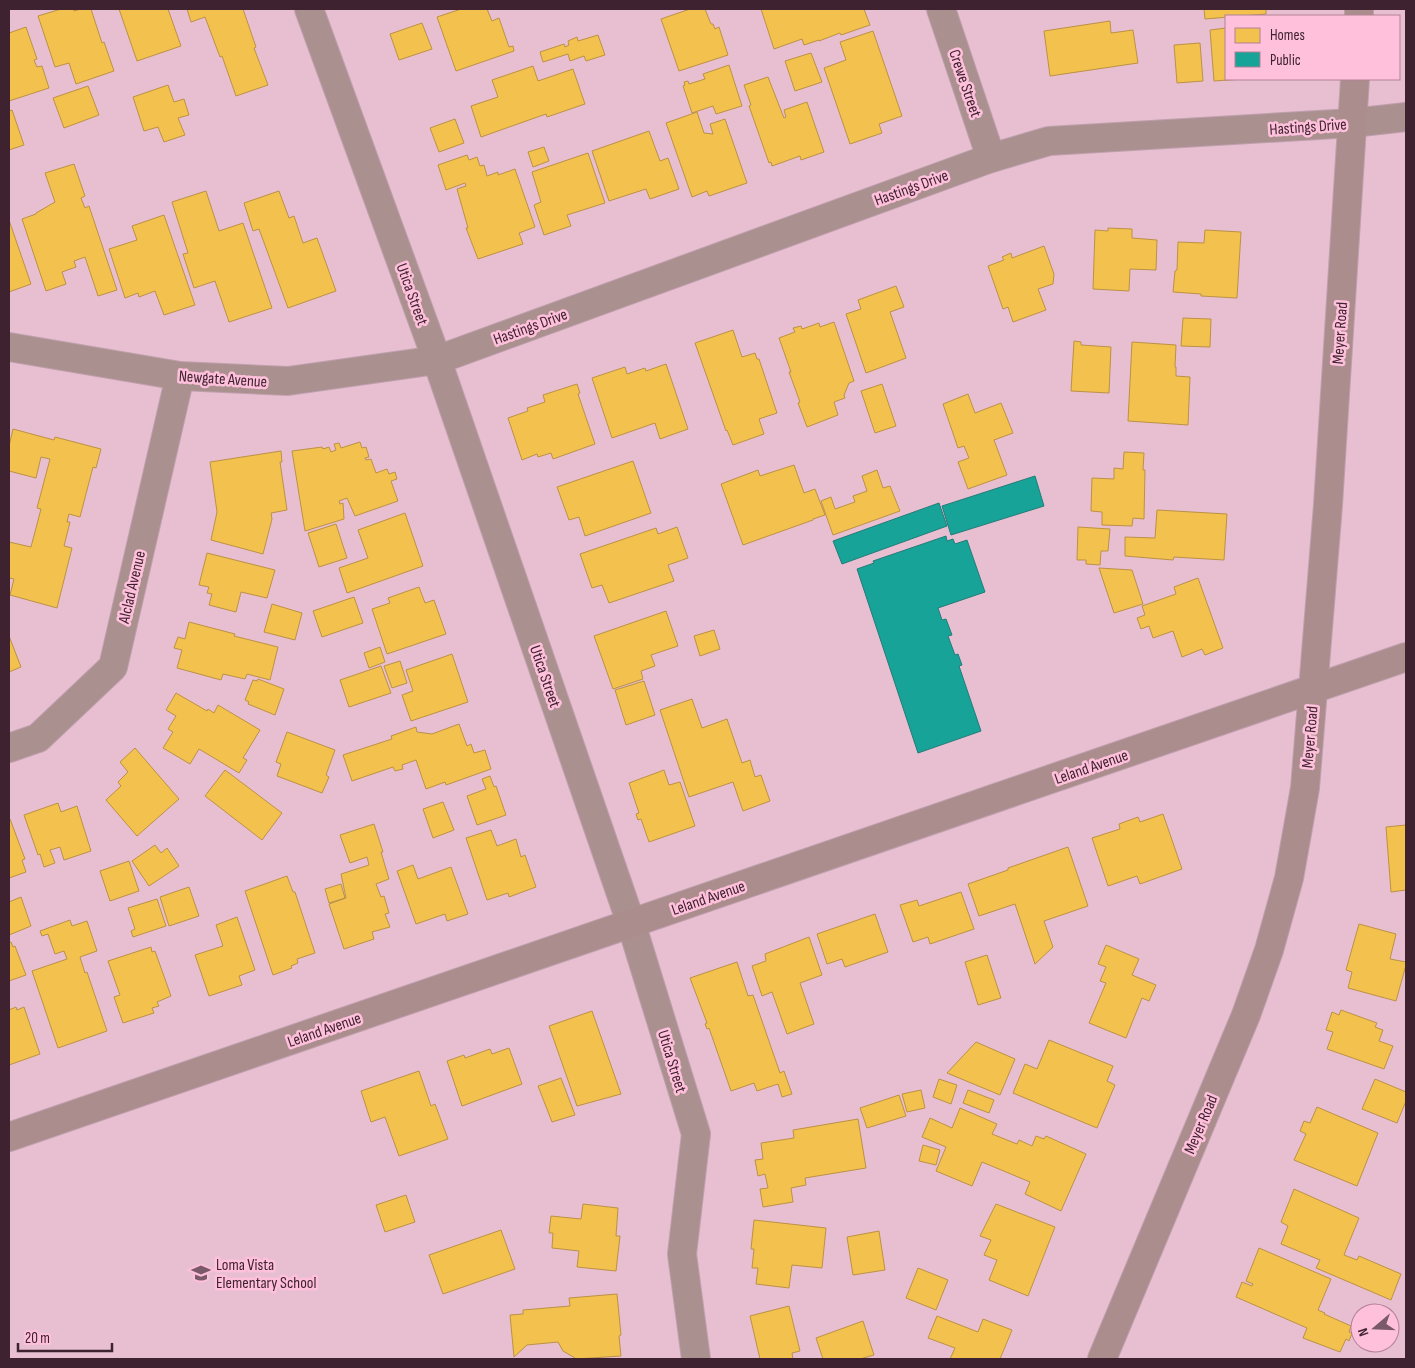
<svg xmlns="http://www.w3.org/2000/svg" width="1415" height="1368" viewBox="0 0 1415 1368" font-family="'Sofia Sans Condensed',sans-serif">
<rect width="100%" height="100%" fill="#e8bfd1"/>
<g fill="#f2c14e" stroke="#bc9145">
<path d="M61,9H73L74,11L81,9H91L102,43L104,42L114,71L76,84L69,63L55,67L38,16Z"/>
<path d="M119,9H168L181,46L137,61Z"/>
<path d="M187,9H243L256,47L254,48L268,85L236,96L222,56L220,57L205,17L191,22Z"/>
<path d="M461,9H487L492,21L499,18L509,47L513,46L514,51L456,71L437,17Z"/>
<path d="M690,9H705L711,24H713L715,29L719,27L728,55L679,71L661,19Z"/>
<path d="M761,9H864L870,25L841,35L840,33L819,41V40L804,45L802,39L774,49Z"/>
<path d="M1204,9H1266V14L1205,19Z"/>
<path d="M1110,21L1111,33L1133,30L1138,63L1050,76L1044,31Z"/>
<path d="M422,23L432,49L399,60L390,34Z"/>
<path d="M26,27L37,59L34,60L37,67L42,66L49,88L9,101V33Z"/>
<path d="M1226,28V79H1243L1214,81L1210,30Z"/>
<path d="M873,31L902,116L879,124L882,133L850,144L824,68L846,60L840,42Z"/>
<path d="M598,35L605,55L586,61L584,56L570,61L568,54L543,62L540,52L564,44L565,47L569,45L568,41L577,37L578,41Z"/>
<path d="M1200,43L1203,81L1177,83L1174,45Z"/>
<path d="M811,53L822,82L795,91L785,61Z"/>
<path d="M729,65L742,106L716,114L713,106L692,113L683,86L685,85L684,82L688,81L689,84L705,79L703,74Z"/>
<path d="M533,66L538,81L573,69L585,104L547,117L546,114L481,137L471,106L498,97L492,80Z"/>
<path d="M768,77L784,118L786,117L784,110L807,102L824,152L801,160L800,156L772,166L771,162L769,163L749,106L751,105L744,85Z"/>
<path d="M168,85L174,102L184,99L189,115L178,118L185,135L164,142L158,127L144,131L133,97Z"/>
<path d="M88,86L99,115L64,128L53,98Z"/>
<path d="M12,110L24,145L9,150V111Z"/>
<path d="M697,112L704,133L713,134L710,124L725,119L747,183L709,196L707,191L692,197L666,123Z"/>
<path d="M455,119L464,143L439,152L430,128Z"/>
<path d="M649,131L660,161L668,158L679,189L650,199L646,189L609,201L592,151Z"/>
<path d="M544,147L549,161L533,167L528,152Z"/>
<path d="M588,153L605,203L567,215L571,226L544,235L534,205L541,202L532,172Z"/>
<path d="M467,155L469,160L477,157L480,166L484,165L487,176L498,172V175L515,169L535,227L519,233L523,244L478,259L466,228H468L457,189L466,186L465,183L446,190L438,165Z"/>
<path d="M74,164L85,196L81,198L85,208L89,206L117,290L98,296L85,257L74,261L76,267L62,272L66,284L46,291L22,219L36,214V213L55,202L45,173Z"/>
<path d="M206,191L219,231L243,223L272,308L229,322L215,281L194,288L183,254L188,253L172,202Z"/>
<path d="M279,191L289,218L294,216L303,243L317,238L336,291L288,308L259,229L253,231L244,203Z"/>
<path d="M164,215L195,305L164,315L155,291L139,297L138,293L125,298L109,249L137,240L132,226Z"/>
<path d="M9,220L31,284L9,292Z"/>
<path d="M1108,228L1132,229V238L1157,240L1156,270L1130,269L1129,291L1093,289L1095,230L1108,231Z"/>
<path d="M1205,230L1241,232L1237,298L1201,296V294L1173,292L1175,271L1177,270L1178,242L1204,243Z"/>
<path d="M1044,246L1054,274L1053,284L1038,289L1046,310L1013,322L1008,307L1003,309L988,266L1004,260L1002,257L1011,253L1012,258Z"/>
<path d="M896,286L904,307L890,312L906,358L866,373L846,314L861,309L858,300Z"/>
<path d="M1183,318L1211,319L1210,347L1181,346Z"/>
<path d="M834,322L854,381L849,383L844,395L845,398L834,402L838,415L807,427L798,403L800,402L789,372H791L779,338L795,332L793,328L801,326L802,329L819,323L820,327Z"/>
<path d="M733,330L742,357L755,353L757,359H759L777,413L759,419L764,434L733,445L727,430L726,431L695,343Z"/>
<path d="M1074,341L1081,342V345L1111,347L1109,393L1071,391Z"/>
<path d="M1132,342L1176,345L1175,367H1176V376L1190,377L1188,425L1128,421Z"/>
<path d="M666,364L688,429L660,439L655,423L612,438L592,378L625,367L627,374L645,368L646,371Z"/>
<path d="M577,384L580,393L578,394L595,444L553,459L551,453L538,457L537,454L522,460L508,418L528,411L527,408L545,402L543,395Z"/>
<path d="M882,384L896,426L875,433L861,391Z"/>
<path d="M968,394L975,413L1001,403L1013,433L994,440L1007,475L968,489L958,462L969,458L964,446L958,448L943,404Z"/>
<path d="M13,429L54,440L55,437L101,449L96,468L93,467L80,517L69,514L67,522H70L64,546L72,548L57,608L10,595L14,579L9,578V542L31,547L41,509L37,508L50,459L41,457L36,478L9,471V446Z"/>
<path d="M360,442L362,448L366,447L369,457L365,458L366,460L371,459L376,473L387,469L389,474L395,472L397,479L391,481L398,501L355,516L347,498L339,501L340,504L343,503L344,519L305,531L292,451L322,447L323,449L329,447L331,452L336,450L334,444L339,443L341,448Z"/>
<path d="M281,451L282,462H280L287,510L271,513L272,519L263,554L211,540L217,512L210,462Z"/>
<path d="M1124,452L1144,453L1143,470H1145L1144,519L1133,518L1132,526L1102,525V512L1091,511L1092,478L1114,479V468L1123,469Z"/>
<path d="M633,461L651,513L585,536L579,517L569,520L557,487Z"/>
<path d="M794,465L804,493L815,489L825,515L813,519V520L743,545L721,484L758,470L760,476Z"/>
<path d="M877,470L883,488L890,486L900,511L833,535L821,501L831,497L835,509L855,502L853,496L867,491L862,476Z"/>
<path d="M1157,510L1227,514L1224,560L1174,557L1173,560L1125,556V537L1155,538Z"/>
<path d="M405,513L423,566L347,593L339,568L368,558L358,530Z"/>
<path d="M336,524L347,558L319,567L308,533Z"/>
<path d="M677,527L688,558L668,565L674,581L609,603L602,585L592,588L580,554L656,528L658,534Z"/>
<path d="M1078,527L1110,529L1108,551H1101L1100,565L1086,564V560H1077Z"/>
<path d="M207,553L275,570L267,598L241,592L236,612L209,605L212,594L207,593L209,587L199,585Z"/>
<path d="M1099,568L1132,570L1143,604L1114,613Z"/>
<path d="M1198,578L1223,648L1205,655L1202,649L1182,657L1173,631L1153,638L1149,626L1141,629L1137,618L1145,615L1142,606L1176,594L1174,587Z"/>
<path d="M419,587L425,603L434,600L446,634L387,654L372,609L390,603L388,598Z"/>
<path d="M354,597L363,623L322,637L313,611Z"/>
<path d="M272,604L302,613L295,640L264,632Z"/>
<path d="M666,611L678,646L651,655L655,666L641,671L643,679L613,689L594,636Z"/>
<path d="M189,622L235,634L234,636L278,647L270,680L247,674L245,679L223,674L221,680L177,668L182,650L174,648L178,637L185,639Z"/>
<path d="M714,630L720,649L700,656L694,636Z"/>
<path d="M9,636L21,667L9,672Z"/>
<path d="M380,647L385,662L369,668L364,653Z"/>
<path d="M452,654L468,702L411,721L402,695L413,691L406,670Z"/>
<path d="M400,661L407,683L392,688L384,666Z"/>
<path d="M381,666L391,693L349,707L340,680Z"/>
<path d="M258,679L284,689L275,715L248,704L249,702L245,700L253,680L257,681Z"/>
<path d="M644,681L655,715L626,725L615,690Z"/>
<path d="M176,693L207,711L208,709L214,713L218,705L260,730L243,758L247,760L239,773L199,749L190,764L163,748L173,732L168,729L176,716L166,710Z"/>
<path d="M692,699L702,728L727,719L742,763L750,760L755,777L761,775L770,801L743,811L733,782L689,797L660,710Z"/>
<path d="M459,724L467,746L471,744L474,753L485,750L491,769L446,785L445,782L426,789L416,760L402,765L403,769L395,771L393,767L352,781L343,755L392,739L391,736L416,727L417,732L432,734Z"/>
<path d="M287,732L335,750L326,775L329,777L322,793L277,776L281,764L276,762Z"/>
<path d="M135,748L179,799L137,836L106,800L121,786L118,782L128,772L120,762Z"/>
<path d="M225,770L282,813L262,840L205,796Z"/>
<path d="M664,770L669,785L680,782L695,826L649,842L641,819L638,820L636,814L639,813L629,783Z"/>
<path d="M490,776L494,787L496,786L506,815L477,825L467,796L486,789L482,779Z"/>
<path d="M443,802L454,830L433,838L423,809Z"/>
<path d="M58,803L61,812L77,806L91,851L64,860L60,847L50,850L55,863L44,867L40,854L38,855L24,815Z"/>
<path d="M1163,814L1182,869L1140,884L1137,876L1108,886L1092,838L1120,829L1119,824L1138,817L1140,822Z"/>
<path d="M9,819H10L25,859L22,860L26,872L9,878Z"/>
<path d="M374,824L383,852H381L389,879L376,884L381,897L384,896L389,913L385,914L390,927L372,932L374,939L344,949L329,904L346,898L341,874L369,865L367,857L350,863L340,835Z"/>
<path d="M1406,825V890L1391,892L1386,827Z"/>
<path d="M491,830L497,846L516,839L521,857L525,855L536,887L509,897L508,893L487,900L466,838Z"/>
<path d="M155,845L161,853L167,848L179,866L149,886L132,861Z"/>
<path d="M1068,847L1088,906L1044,921L1053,947L1035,964L1015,904L979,916L968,884L1008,870V868Z"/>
<path d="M129,861L139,891L110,901L100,871Z"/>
<path d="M413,865L418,879L451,867L468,914L447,921L445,914L416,924L397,871Z"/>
<path d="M287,876L293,892H295L315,953L297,959L298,963L291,966L292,968L273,975L245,891Z"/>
<path d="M341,884L345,898L329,903L325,889Z"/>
<path d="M189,887L199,916L169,926L160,897Z"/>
<path d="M961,892L974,929L930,944L928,937L913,942L900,905L917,900L919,906Z"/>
<path d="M21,897L31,926L9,935V902Z"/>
<path d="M157,899L166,926L133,937L131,931L135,929L128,908Z"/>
<path d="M875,914L888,952L845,967L842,959L827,964L817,934Z"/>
<path d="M237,917L255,970L239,976L242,985L209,996L195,955L223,946L216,925Z"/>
<path d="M70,920L72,926L87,921L97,951L80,957L85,973L87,972L107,1031L58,1048L32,971L67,959L64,951L55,954L48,934L42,936L40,931Z"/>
<path d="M1359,924L1396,934L1390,959L1406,962V965L1396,1001L1348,988L1352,972L1346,970Z"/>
<path d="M809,937L822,975L800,983L814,1024L787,1034L772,992L762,996L752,966L766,961L765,954Z"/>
<path d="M11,942L13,947L15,946L26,975L9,981V943Z"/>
<path d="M1106,945L1139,959L1132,975L1156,985L1149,1001L1142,998L1126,1038L1089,1023L1106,983L1100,981L1106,967L1098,964Z"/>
<path d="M151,947L152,952L155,951L171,996L157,1002L159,1006L152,1008L154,1013L123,1023L114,997L120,995L108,961Z"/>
<path d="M987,955L1001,998L978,1005L965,962Z"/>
<path d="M737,962L748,996L753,995L780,1073L784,1071L792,1094L782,1097L778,1084L757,1091L754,1083L731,1091L709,1028L707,1029L705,1024L707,1023L690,978Z"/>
<path d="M16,1007L17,1010L24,1007L40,1054L9,1065V1010Z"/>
<path d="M1341,1010L1377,1023L1375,1027L1383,1030L1379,1041L1393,1046L1384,1069L1327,1049L1333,1032L1326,1030L1332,1012L1339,1015Z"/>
<path d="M592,1011L621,1094L577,1106L549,1026Z"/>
<path d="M1049,1040L1113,1066L1107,1081L1115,1085L1097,1128L1013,1093L1025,1064L1037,1069Z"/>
<path d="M976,1042L1015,1059L1000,1095L947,1073Z"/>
<path d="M509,1048L522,1084L462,1106L447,1061L464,1055L465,1058L490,1049L492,1054Z"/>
<path d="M419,1071L431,1106L435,1104L448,1139L399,1156L385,1117L371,1122L361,1091Z"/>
<path d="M561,1078L575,1115L552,1122L538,1086Z"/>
<path d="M939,1079L957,1085L951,1104L933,1097Z"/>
<path d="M1375,1079L1406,1092V1101L1397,1123L1362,1109Z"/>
<path d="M921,1090L925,1108L907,1112L902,1094Z"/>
<path d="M968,1090L994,1100L989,1113L963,1103Z"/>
<path d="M899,1095L906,1116L867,1128L860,1108Z"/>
<path d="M1317,1107L1378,1133L1357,1186L1294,1160L1306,1134L1300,1131L1304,1121L1310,1123Z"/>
<path d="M960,1108L997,1124L992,1134L1017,1144L1019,1140L1032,1146L1036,1136L1044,1139L1046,1136L1086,1154L1061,1211L1025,1194L1030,1182L982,1162L972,1186L936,1171L946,1147L922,1137L930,1118L952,1128Z"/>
<path d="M858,1119L866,1168L805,1178L806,1185L791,1188L793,1202L763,1207L760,1189L768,1188L765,1174L758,1176L755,1160L763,1159L761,1143L794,1138L793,1130Z"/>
<path d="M923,1145L940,1150L936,1165L919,1161Z"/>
<path d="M1294,1189L1359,1218L1344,1255L1357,1260L1359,1256L1401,1274L1391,1300L1316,1268L1320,1260L1281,1244L1288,1226L1281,1222Z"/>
<path d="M406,1195L415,1222L385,1232L376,1205Z"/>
<path d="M583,1204L618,1208L616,1236H620L616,1271L577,1267L579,1251L552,1248L553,1233H549L551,1216L581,1219Z"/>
<path d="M996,1204L1055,1227L1028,1296L989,1280L997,1260L984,1255L991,1240L980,1236Z"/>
<path d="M754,1220L826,1228L822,1268L792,1265L789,1288L756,1284L758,1268H752L754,1249H751Z"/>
<path d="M501,1230L515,1269L443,1294L429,1255Z"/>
<path d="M879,1231L885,1270L853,1275L847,1237Z"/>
<path d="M1259,1248L1331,1279L1318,1310L1325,1313L1324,1314L1351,1326L1349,1332L1352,1333L1349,1341L1346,1339L1340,1352L1303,1338L1307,1328L1236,1297L1242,1282L1252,1286L1253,1284L1246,1281Z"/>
<path d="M918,1268L948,1280L936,1310L906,1298Z"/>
<path d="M617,1294L621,1335L619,1336L621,1356L576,1359L575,1358L563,1351L558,1342L527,1345L514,1357L510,1315L523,1314V1310L570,1306L569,1298Z"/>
<path d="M789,1306L800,1351L792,1353L793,1359H760L750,1316Z"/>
<path d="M937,1316L978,1332L983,1319L1012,1330L1000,1359H950L955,1348L928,1338Z"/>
<path d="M863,1321L874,1355L860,1359H823L816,1338Z"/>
</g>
<g fill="#17a398" stroke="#237c78">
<path d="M1035,476L1044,506L951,535L942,506Z"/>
<path d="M939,503L947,526L842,564L833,541Z"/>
<path d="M946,536L947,541L953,539L955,544L967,540L985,592L938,608L942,620L946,619L952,635L948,636L955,655L958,654L962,665L959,666L981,731L918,753L857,569L874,563L873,561Z"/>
</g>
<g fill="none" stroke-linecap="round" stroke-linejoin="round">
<g stroke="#c0a0ae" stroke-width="30">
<g id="street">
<path d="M309,9L437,360L631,923L696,1134L682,1254L696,1359"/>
<path d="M941,9L991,158"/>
<path d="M9,347L180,376L288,381L437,360L991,158L1049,141L1352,123L1406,117"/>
<path d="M9,748L38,738L113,667L180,376"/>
</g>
</g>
<g stroke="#c0a0ae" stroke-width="30">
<g id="secondary">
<path d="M1359,16V9"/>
<path d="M9,1137L1406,657"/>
<path d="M1102,1359L1246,1015L1269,950L1289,878L1305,788L1328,505L1355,79"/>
</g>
</g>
<use href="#street" stroke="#ab9090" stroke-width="28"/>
<use href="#secondary" stroke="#ac8d8e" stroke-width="28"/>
</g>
<defs>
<g id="school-bare" transform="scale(1.5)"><path d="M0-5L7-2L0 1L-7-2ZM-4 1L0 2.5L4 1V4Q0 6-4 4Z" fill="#7a5968" stroke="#fec0db" stroke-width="2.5" paint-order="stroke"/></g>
</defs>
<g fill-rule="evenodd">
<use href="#school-bare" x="201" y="1273"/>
</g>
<g text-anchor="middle" stroke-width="5" stroke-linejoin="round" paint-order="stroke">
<g font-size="16" fill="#3f222f" stroke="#fec0db">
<text transform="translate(966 83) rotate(71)" y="6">Crewe Street</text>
<text transform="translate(1308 126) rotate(-4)" y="6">Hastings Drive</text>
<text transform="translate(911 187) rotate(-20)" y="6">Hastings Drive</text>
<text transform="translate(413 294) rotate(70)" y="6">Utica Street</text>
<text transform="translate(530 326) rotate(-20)" y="6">Hastings Drive</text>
<text transform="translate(1339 333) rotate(-86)" y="6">Meyer Road</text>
<text transform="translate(223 378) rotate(4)" y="6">Newgate Avenue</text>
<text transform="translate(131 587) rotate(-77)" y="6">Alclad Avenue</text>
<text transform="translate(546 676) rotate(71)" y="6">Utica Street</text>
<text transform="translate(1309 737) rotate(-85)" y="6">Meyer Road</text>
<text transform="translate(1091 766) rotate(-19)" y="6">Leland Avenue</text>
<text transform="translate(708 897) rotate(-19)" y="6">Leland Avenue</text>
<text transform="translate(324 1029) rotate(-19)" y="6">Leland Avenue</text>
<text transform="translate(673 1061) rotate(73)" y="6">Utica Street</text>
<text transform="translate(1200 1124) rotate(-67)" y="6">Meyer Road</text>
</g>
<g font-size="16" fill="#3f222f" stroke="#fec0db" text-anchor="start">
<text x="216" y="1270">Loma Vista<tspan x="216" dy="18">Elementary School</tspan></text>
</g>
</g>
<rect width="1415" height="1368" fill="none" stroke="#3f222f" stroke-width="20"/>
<rect x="1225" y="15" width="175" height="65" fill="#fec0db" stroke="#b28196"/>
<rect x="1235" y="28" width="25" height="15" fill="#f2c14e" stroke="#b28196"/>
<text x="1270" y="40" font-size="15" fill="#3f222f">Homes</text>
<rect x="1235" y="52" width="25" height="15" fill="#17a398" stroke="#b28196"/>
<text x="1270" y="65" font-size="15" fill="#3f222f">Public</text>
<g transform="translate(1375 1328) rotate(251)"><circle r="24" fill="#fec0db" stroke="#b28196"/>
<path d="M0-4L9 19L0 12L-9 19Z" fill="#7a5968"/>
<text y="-8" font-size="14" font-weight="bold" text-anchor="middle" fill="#3f222f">N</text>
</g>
<path d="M18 1343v8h94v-8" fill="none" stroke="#3f222f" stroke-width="2.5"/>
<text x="25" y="1343" font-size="15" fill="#3f222f" stroke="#fec0db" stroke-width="4" paint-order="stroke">20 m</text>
</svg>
